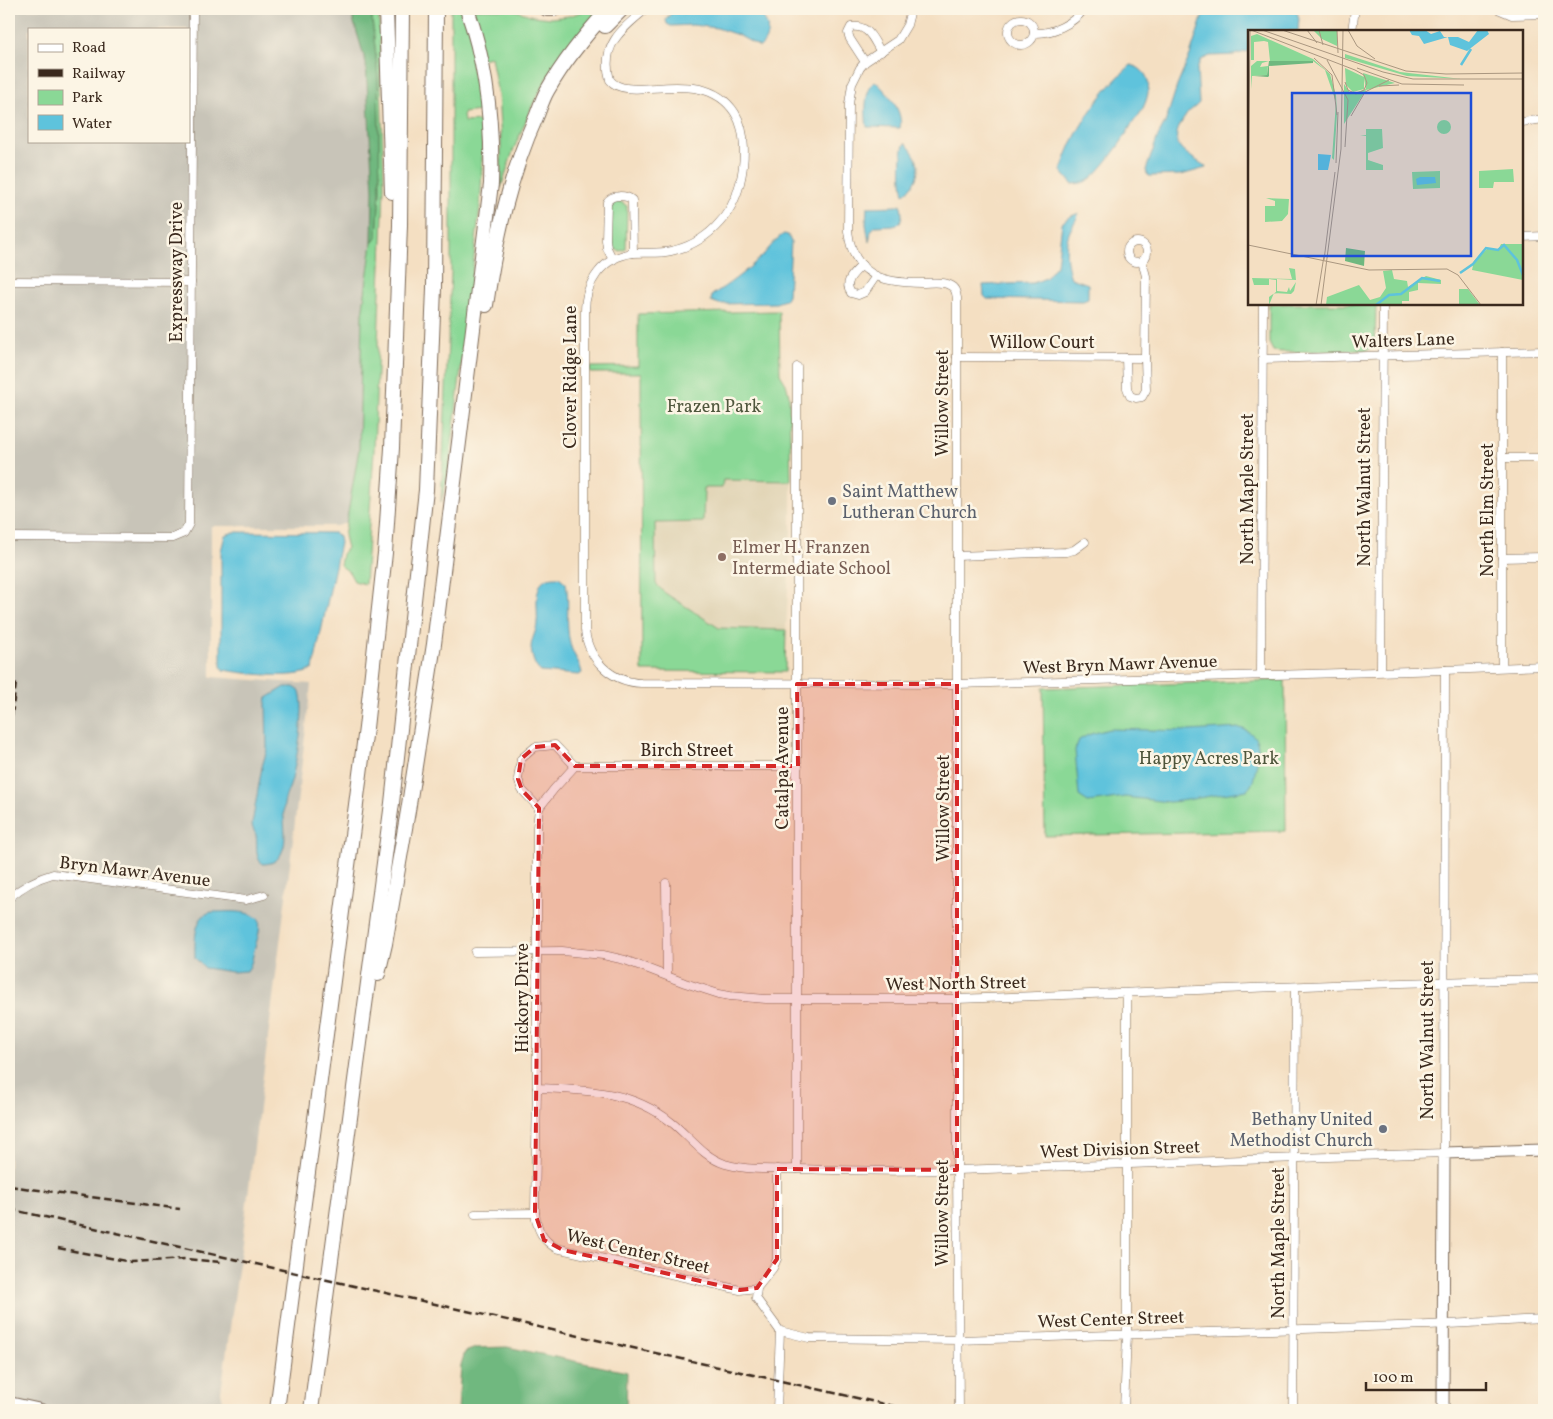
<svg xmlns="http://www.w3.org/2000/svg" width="1553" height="1419" viewBox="0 0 1553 1419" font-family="Vollkorn,serif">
<rect width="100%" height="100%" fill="#fcf5e5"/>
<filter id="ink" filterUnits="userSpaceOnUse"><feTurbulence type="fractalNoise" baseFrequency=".02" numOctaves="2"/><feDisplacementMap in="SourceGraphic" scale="10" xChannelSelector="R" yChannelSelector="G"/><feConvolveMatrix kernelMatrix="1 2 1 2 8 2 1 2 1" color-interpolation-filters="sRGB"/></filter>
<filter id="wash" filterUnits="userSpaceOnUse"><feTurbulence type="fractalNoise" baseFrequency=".0096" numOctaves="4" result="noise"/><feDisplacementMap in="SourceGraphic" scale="20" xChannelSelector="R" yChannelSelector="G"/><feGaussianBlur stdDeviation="1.12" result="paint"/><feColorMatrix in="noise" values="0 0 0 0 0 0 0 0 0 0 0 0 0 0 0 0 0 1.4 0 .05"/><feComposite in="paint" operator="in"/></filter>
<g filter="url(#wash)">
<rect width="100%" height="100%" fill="#f4dfc2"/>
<path fill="#e0d3b4" d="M723,480L791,481V531L786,630L719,628L665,593L656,584L655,523L703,522L704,488Z"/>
<path fill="#c8c4b8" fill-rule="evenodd" d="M9,9H350L366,62L373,190L372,243L362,315L359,449L347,523L336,526H211V677L311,684L290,864L242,1242L221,1392L225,1410H9ZM29,29H189V141H29Z"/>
<g fill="#8ad896" stroke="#62815a">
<path d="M371,9H378L379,20L384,186L374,451L365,584L354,581L349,572L340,565L342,554L347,548L344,536L359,449L362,315L372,243L377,237L380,191L378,77Z"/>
<path d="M451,9H512L533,16L551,18L569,16L590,9H603L550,73L533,104L513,151L501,188V141L498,95L491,57L471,61L480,111L463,113L464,122L481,121C483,150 482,178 480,207L449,470L441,503L451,273Z"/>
<path d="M616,201L621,202L627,206L626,249L621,251L614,249L611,238V206Z"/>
<path d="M1269,304H1376L1375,343L1372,348L1367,350L1282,352L1273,351L1269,343Z"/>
<path d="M779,311L780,374L786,384L789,395L791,481L723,480L722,488H704L703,522L655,523L656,584L665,593L719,628L786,630L785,672L642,671L641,373H590V367L638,366V314Z"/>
<path d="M1285,680L1286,831L1045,836L1043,688Z"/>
</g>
<g fill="#6fb87f" stroke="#55714e">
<path d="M350,9H371L378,77L380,191L377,237L372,243L373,190L366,63Z"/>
<path d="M507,1347L627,1372L626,1410H458L461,1365L465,1352L476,1348Z"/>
</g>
<g fill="#5ec3dc" stroke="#4c767d">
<path d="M674,9H754C768,17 773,35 760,47L738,35L717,28L693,25L671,26L667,24L666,20Z"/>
<path d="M1205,9H1296L1299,18L1298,31H1249V51L1234,55L1210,56L1201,60L1197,69L1199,103C1196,107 1191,109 1187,114C1165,144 1181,150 1205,166L1206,168L1181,175L1149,176L1147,174L1146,170L1158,136L1165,123L1177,86L1190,55Z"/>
<path d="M1131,65C1156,72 1150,98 1139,115C1136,119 1132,123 1130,127C1124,140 1099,174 1087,181C1083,183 1077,184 1072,184L1061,171C1072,133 1100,92 1131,65Z"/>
<path d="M875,81C887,92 904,111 900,128L867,127C865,114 864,90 875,81Z"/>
<path d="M905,143C923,160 922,179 904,194C901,184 900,151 905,143Z"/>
<path d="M901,204L902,215L900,223L894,225L875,226L871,231L869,242L866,224L867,207L897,206Z"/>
<path d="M1079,213C1077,219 1073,224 1070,231C1064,243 1066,265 1071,278L1088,284V299L1083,301L987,299L984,296L983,285L1033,283L1046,278L1057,265L1062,223L1069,217Z"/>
<path d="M784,234L788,235L791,242L788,295L785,300L776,303L719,304L711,301L712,295C729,284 744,273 759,259C766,253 777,237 784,234Z"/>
<path d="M234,532L335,533L339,537L340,543L313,669C295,681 244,673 223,670L221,666V551L225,535Z"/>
<path d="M559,577L566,583C570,603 565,623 570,643C572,654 580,662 582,673L579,675L541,672C534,667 532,656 531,648C531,641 534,636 536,629C540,615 533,597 541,583C545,577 553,577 559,577Z"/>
<path d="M285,687H294L300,691C306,711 297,757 292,779C290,788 285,795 284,804C282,820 289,840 281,854C277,862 270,864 262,864C254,855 258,847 256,835C255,831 252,829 252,824L262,767L267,749L266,704L267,698Z"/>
<path d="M1240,728C1261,734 1260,750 1256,767C1254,776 1254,784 1247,790L1180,801L1169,802L1125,797L1088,802L1079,796L1075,750L1079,740L1088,735L1109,729L1189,731Z"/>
<path d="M212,912C227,912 246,909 259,919C261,931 257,939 254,951C252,959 252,964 247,971L232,972L205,968L195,958C195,943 193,915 212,912Z"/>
</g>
</g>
<g filter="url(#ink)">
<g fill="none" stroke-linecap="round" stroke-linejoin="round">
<g stroke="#7c6957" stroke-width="9">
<g id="street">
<path d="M646,9C622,29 600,45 610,80C629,105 703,63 735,113C747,132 745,162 740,183C732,217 705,244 671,251C658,254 646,252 633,253C602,257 585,283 585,312V630C588,660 612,682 641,683L957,684L1445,670L1544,666"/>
<path d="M911,9L907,25L898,40L865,62L860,68L852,84L849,104L848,231C853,276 883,283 922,283C930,283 942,281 949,285C955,287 956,292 957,298V1170L959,1409"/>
<path d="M1498,9L1512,15L1544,14"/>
<circle cx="1021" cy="32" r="13"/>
<path d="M1352,31L1355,9"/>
<path d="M1034,33C1052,34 1073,24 1084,9"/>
<path d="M865,62L850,39L848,33L851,27C869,24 873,40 881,52"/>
<path d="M1522,122L1544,119"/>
<path d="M1522,237L1544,236"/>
<circle cx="1137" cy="252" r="10"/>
<path d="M613,260L607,248L606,240L607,202C612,194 626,195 632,200L633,253"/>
<path d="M862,265C854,273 843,282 851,293L858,295L865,292L876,276"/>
<path d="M9,281L191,282"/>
<path d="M957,357L1145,358L1146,276L1142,261"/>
<path d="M1126,358L1127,388L1130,396L1136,398L1142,397L1146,390L1145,358"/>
<path d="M1263,359L1544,351"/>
<path d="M797,367V1169"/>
<path d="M1502,458H1544"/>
<path d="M9,537L172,538L184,533L189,524L193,9"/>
<path d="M957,556L1066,552L1074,550L1085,542"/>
<path d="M1502,558L1544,557"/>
<path d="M1502,667V352"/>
<path d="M1381,671L1383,304"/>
<path d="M1261,675L1263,304"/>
<path d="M539,808L522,790L518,779L521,759L535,747L555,745L575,766"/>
<path d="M666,883L667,975"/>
<path d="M9,898C23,886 35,879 53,874L246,900L264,895"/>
<path d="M475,952L562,951L603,955L625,960L685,983L719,994L730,996L766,999H957L1332,985L1544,979"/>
<path d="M537,1088C586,1090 631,1090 671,1122C688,1135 703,1157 725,1164C749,1171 775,1169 800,1169C853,1171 904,1171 957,1170L1444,1153L1445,670"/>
<path d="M777,1169V1259L773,1268L757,1288L756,1298L780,1331L777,1410"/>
<path d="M475,1214L535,1213"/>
<path d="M757,1288L740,1290L556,1248C542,1240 537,1229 535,1213L537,1088V827L539,808L554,789L575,766H798"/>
<path d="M780,1331L809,1338L958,1340L1429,1325L1544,1319"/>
<path d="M1124,1410L1127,1334V993"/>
<path d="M1293,1410L1295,987"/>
</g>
</g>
<g stroke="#7c6957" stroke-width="13">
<path id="secondary" d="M1443,1410L1444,1153L1544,1150"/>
</g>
<g stroke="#7c6957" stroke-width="14">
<path id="primary" d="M9,1403L41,1410"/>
</g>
<g stroke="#7c6957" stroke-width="16">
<g id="highway">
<path d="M386,9L392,192"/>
<path d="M547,9H554"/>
<path d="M605,26L622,9"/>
<path d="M486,305C496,239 509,176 537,115C540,107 543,98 547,91C564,61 586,34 609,9"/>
<path d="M378,974L385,944L408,811L434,644L491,184C493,124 487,66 467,9"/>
<path d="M277,1410L366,728L385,553L392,448L400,225L402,9"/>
<path d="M311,1410L392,803L426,490L434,288L436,9"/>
</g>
</g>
<use href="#street" stroke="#fff" stroke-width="8"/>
<use href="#secondary" stroke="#fff" stroke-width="11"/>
<use href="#primary" stroke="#fff" stroke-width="12"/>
<use href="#highway" stroke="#fff" stroke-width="14"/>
<g stroke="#3b2a1e" stroke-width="2.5" stroke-dasharray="8 4" stroke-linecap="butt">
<path d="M9,739L16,683"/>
<path d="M9,1186L180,1209"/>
<path d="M9,1209L911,1410"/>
<path d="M58,1248L131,1262L186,1259L221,1262"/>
</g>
</g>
</g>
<path fill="#d62828" fill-opacity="0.2" stroke="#d62828" stroke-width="4" stroke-dasharray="10 6" stroke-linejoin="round" d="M797,684H957V1170L777,1169V1259L757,1288L740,1290L563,1250L544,1240L535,1213L539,808L522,790L518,779L521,759L535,747L555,745L575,766H798Z"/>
<g fill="#6b7280" stroke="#fcf5e5" stroke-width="2">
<circle cx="832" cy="501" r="5"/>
<circle cx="1383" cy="1129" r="5"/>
</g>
<circle fill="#8d6e63" stroke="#fcf5e5" stroke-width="2" cx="722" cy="557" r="5"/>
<g text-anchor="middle" stroke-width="5" stroke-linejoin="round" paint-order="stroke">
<g font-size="18" fill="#3b2a1e" stroke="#fcf5e5">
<text transform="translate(176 272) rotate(-90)" y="6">Expressway Drive</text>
<text transform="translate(1403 340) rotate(-2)" y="6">Walters Lane</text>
<text x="1042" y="348">Willow Court</text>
<text transform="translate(570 377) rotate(-90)" y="6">Clover Ridge Lane</text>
<text transform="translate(942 403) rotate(-90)" y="6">Willow Street</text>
<text transform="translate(1364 487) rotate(-90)" y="6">North Walnut Street</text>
<text transform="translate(1247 489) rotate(-90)" y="6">North Maple Street</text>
<text transform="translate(1487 510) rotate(-90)" y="6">North Elm Street</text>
<text transform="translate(1120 664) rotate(-2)" y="6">West Bryn Mawr Avenue</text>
<text x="687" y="756">Birch Street</text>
<text transform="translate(782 768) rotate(-90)" y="6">Catalpa Avenue</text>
<text transform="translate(943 808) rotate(-90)" y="6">Willow Street</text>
<text transform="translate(135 871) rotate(7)" y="6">Bryn Mawr Avenue</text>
<text transform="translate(956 983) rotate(-1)" y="6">West North Street</text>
<text transform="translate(522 998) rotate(-90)" y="6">Hickory Drive</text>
<text transform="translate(1427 1040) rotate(-90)" y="6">North Walnut Street</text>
<text transform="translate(1120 1149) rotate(-2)" y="6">West Division Street</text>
<text transform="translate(942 1213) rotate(-90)" y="6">Willow Street</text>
<text transform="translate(1278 1243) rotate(-90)" y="6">North Maple Street</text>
<text transform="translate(638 1251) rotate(13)" y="6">West Center Street</text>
<text transform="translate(1111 1319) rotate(-2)" y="6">West Center Street</text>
</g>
<g font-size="18" fill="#4f563c" stroke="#fcf5e5">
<text x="714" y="412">Frazen Park</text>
<text x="1209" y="764">Happy Acres Park</text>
</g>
<g font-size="18" fill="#5b616d" stroke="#fcf5e5" text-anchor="start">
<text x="842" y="497">Saint Matthew<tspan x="842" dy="21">Lutheran Church</tspan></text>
<text x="1373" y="1125" text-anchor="end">Bethany United<tspan x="1373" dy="21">Methodist Church</tspan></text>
</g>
<g font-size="18" fill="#785e54" stroke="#fcf5e5" text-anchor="start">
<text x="732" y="553">Elmer H. Franzen<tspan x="732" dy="21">Intermediate School</tspan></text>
</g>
</g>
<g transform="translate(1248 30)">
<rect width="275" height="275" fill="#f4dfc2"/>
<path d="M65,0H89V16L74,9ZM9,4L65,29L82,44L88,65L89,84L86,130L84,128L88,72L77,40L65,31H22L20,12L16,11L6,12V30H3V6ZM97,24L152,42L214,49L159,46L97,28ZM9,31H21L14,33L12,37L20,36L19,45L4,46L3,59V36ZM97,38L116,47V59L105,62L98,55ZM115,43L147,53L118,60L96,94V54L103,64L118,59ZM189 97a7 7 0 1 1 14 0a7 7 0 1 1-14 0ZM118,99H134L135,118L120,123V130L135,135V140H118V106L112,105H118ZM265,139L266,152H246L245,158H231V141ZM192,141V158L165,159L164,142ZM18,168L41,169L40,184L34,191L17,192V176H27V171ZM253,214H275V250L224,240L226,231L239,219L250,220ZM41,238L47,239L48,250L29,249V261L39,262L41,257L42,261L48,252L46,261L43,264L26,263L21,275V267L28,262V250L21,249V255H6L4,248L44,249ZM144,240L146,249L159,251L160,257L178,246L193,250V254L170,253V260L161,262V271H154V275H78L79,267L111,255L122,270L132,267L138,258L135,241ZM211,259H220L232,275H211Z" fill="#8ad896"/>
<path d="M21,31H65V33L21,36V46L20,47L6,46L19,45ZM98,218L117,221L116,236L97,231Z" fill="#6fb87f"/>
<path d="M161,0H177L183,4L192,1L196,7H210L221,12L230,0H239L241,4L219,21L202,15L200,7L176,14L171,6L164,5ZM70,124L83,125L80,140H70ZM172,147H187L188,153L169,155L168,149Z" fill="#5ec3dc"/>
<path fill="none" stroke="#5ec3dc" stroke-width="2.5" d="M213,35L223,19M212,243L225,234L238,218L250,220L256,215L269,230L275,245M128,275L141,265L153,264L174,248L192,251"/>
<path fill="none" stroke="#aa9780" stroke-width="1" d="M3,0L107,40L116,45L119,53L116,60L108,64L100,60L97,52M14,0L135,42L165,49H275M34,0L158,41L198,44L275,43M59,0L69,13M71,0L75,15M89,0L90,23M100,0L109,16L127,29M66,28L84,45L89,85M79,30L100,70L97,117M109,38L154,54L216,55M131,56L151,55M103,86L117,62L141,50M88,133L90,82M0,187L2,0M0,193V230M0,215L121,240L199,239L210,245L233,275M76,230L87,142M68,275L76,226M73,275L93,119L95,0"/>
<path fill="#1d4ed8" fill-opacity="0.15" stroke="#1d4ed8" stroke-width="2.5" d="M44,63H223V226H44Z"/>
<rect width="275" height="275" fill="none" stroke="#3b2a1e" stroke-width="2.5"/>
</g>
<rect width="1553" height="1419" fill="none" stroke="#fcf5e5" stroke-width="30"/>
<rect x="28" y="28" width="162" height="115" fill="#fcf5e5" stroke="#afa495"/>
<rect x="38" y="44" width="25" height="8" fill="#ffffff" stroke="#afa495"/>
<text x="72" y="52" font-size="15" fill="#3b2a1e">Road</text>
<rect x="38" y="69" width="25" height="8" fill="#3b2a1e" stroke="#afa495"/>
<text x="72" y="78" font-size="15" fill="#3b2a1e">Railway</text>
<rect x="38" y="90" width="25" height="15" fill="#8ad896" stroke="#afa495"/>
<text x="72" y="102" font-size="15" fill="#3b2a1e">Park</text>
<rect x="38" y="115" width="25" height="15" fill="#5ec3dc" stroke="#afa495"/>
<text x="72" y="128" font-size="15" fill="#3b2a1e">Water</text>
<path d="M1366 1382v8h120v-8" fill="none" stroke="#3b2a1e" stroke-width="2.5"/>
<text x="1373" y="1382" font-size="15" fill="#3b2a1e" stroke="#fcf5e5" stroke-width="4" paint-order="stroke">100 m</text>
</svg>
